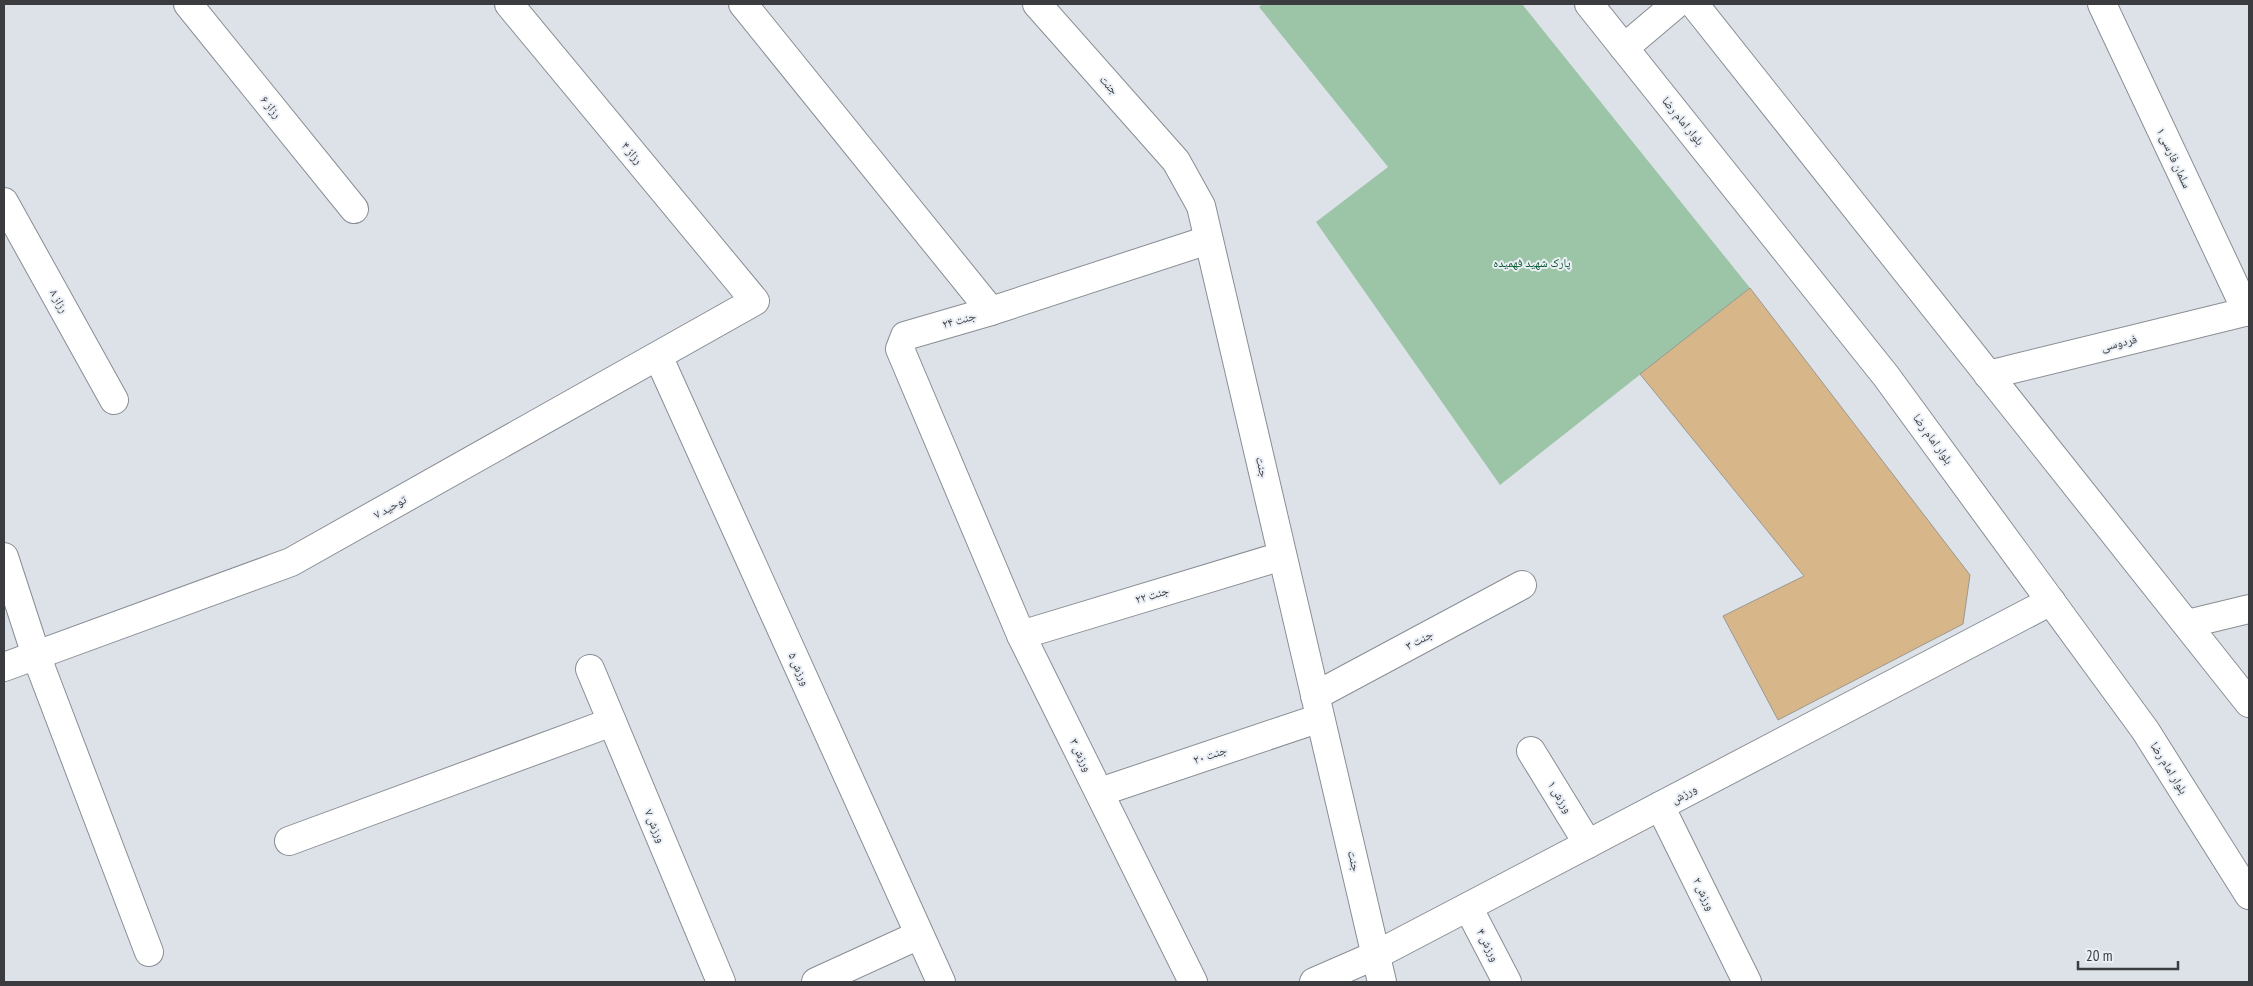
<svg xmlns="http://www.w3.org/2000/svg" width="2253" height="986" viewBox="0 0 2253 986" font-family="'PT Sans Narrow','Noto Naskh Arabic',sans-serif">
<rect width="100%" height="100%" fill="#dde2e9"/>
<path fill="#9cc4a7" d="M1263,4H1522L1750,288L1500,485L1316,222L1388,167L1259,7Z"/>
<path fill="#d7b78a" stroke="#9b9790" d="M1750,288L1970,575L1963,624L1778,720L1723,616L1804,576L1640,374Z"/>
<g fill="none" stroke-linecap="round" stroke-linejoin="round">
<g stroke="#898e95" stroke-width="30">
<g id="minor">
<path d="M188,4L354,209"/>
<path d="M743,4L991,311"/>
<path d="M1037,4L1176,161L1201,206L1382,982"/>
<path d="M2102,4L2247,312"/>
<path d="M1624,48L1676,4"/>
<path d="M4,202L114,400"/>
<path d="M658,356L941,982"/>
<path d="M1988,375L2249,311"/>
<path d="M4,557L36,655L149,952"/>
<path d="M2187,624L2249,609"/>
<path d="M1021,635L1282,556"/>
<path d="M4,667L291,562L755,301L509,4"/>
<path d="M590,669L721,982"/>
<path d="M1315,696L1522,585"/>
<path d="M1531,751L1588,844"/>
<path d="M1100,792L1320,718"/>
<path d="M1660,806L1747,982"/>
<path d="M289,841L612,722"/>
<path d="M1468,907L1507,982"/>
<path d="M816,982L919,935"/>
<path d="M1193,982L1021,635L900,349L905,336L991,311L1208,240"/>
<path d="M1314,982L1376,955L2051,601"/>
</g>
</g>
<g stroke="#898e95" stroke-width="30">
<g id="major">
<path d="M1589,4L1886,376L2145,730L2249,895"/>
<path d="M1694,4L2249,703"/>
</g>
</g>
<use href="#minor" stroke="#fff" stroke-width="28"/>
<use href="#major" stroke="#fff" stroke-width="28"/>
</g>
<g text-anchor="middle" stroke-width="4" stroke-linejoin="round" paint-order="stroke">
<g font-size="12" fill="#3a3c3f" stroke="#eaeff6">
<text transform="translate(1109 85) rotate(48)" y="4">جنت</text>
<text transform="translate(271 107) rotate(51)" y="4">رزاز ۶</text>
<text transform="translate(1683 121) rotate(51)" y="4">بلوار امام رضا</text>
<text transform="translate(632 153) rotate(50)" y="4">رزاز ۴</text>
<text transform="translate(2174 158) rotate(65)" y="4">سلمان فارسی ۱</text>
<text transform="translate(59 301) rotate(61)" y="4">رزاز ۸</text>
<text transform="translate(959 320) rotate(-16)" y="4">جنت ۲۴</text>
<text transform="translate(2119 343) rotate(-14)" y="4">فردوسی</text>
<text transform="translate(1933 439) rotate(54)" y="4">بلوار امام رضا</text>
<text transform="translate(1262 467) rotate(77)" y="4">جنت</text>
<text transform="translate(390 507) rotate(-29)" y="4">توحید ۷</text>
<text transform="translate(1152 595) rotate(-17)" y="4">جنت ۲۲</text>
<text transform="translate(1419 640) rotate(-28)" y="4">جنت ۳</text>
<text transform="translate(799 669) rotate(66)" y="4">ورزش ۵</text>
<text transform="translate(1081 755) rotate(64)" y="4">ورزش ۳</text>
<text transform="translate(1210 755) rotate(-19)" y="4">جنت ۲۰</text>
<text transform="translate(2169 768) rotate(58)" y="4">بلوار امام رضا</text>
<text transform="translate(1684 794) rotate(-28)" y="4">ورزش</text>
<text transform="translate(1560 797) rotate(59)" y="4">ورزش ۱</text>
<text transform="translate(655 826) rotate(67)" y="4">ورزش ۷</text>
<text transform="translate(1354 861) rotate(77)" y="4">جنت</text>
<text transform="translate(1704 894) rotate(64)" y="4">ورزش ۲</text>
<text transform="translate(1488 945) rotate(63)" y="4">ورزش ۴</text>
</g>
<g font-size="12" fill="#09592f" stroke="#eaeff6">
<text x="1532" y="267">پارک شهید فهمیده</text>
</g>
</g>
<rect width="2253" height="986" fill="none" stroke="#3a3c3f" stroke-width="10"/>
<path d="M2078 961v8h100v-8" fill="none" stroke="#3a3c3f" stroke-width="2.5"/>
<text x="2086" y="961" font-size="15" fill="#3a3c3f" stroke="#eaeff6" stroke-width="4" paint-order="stroke">20 m</text>
</svg>
